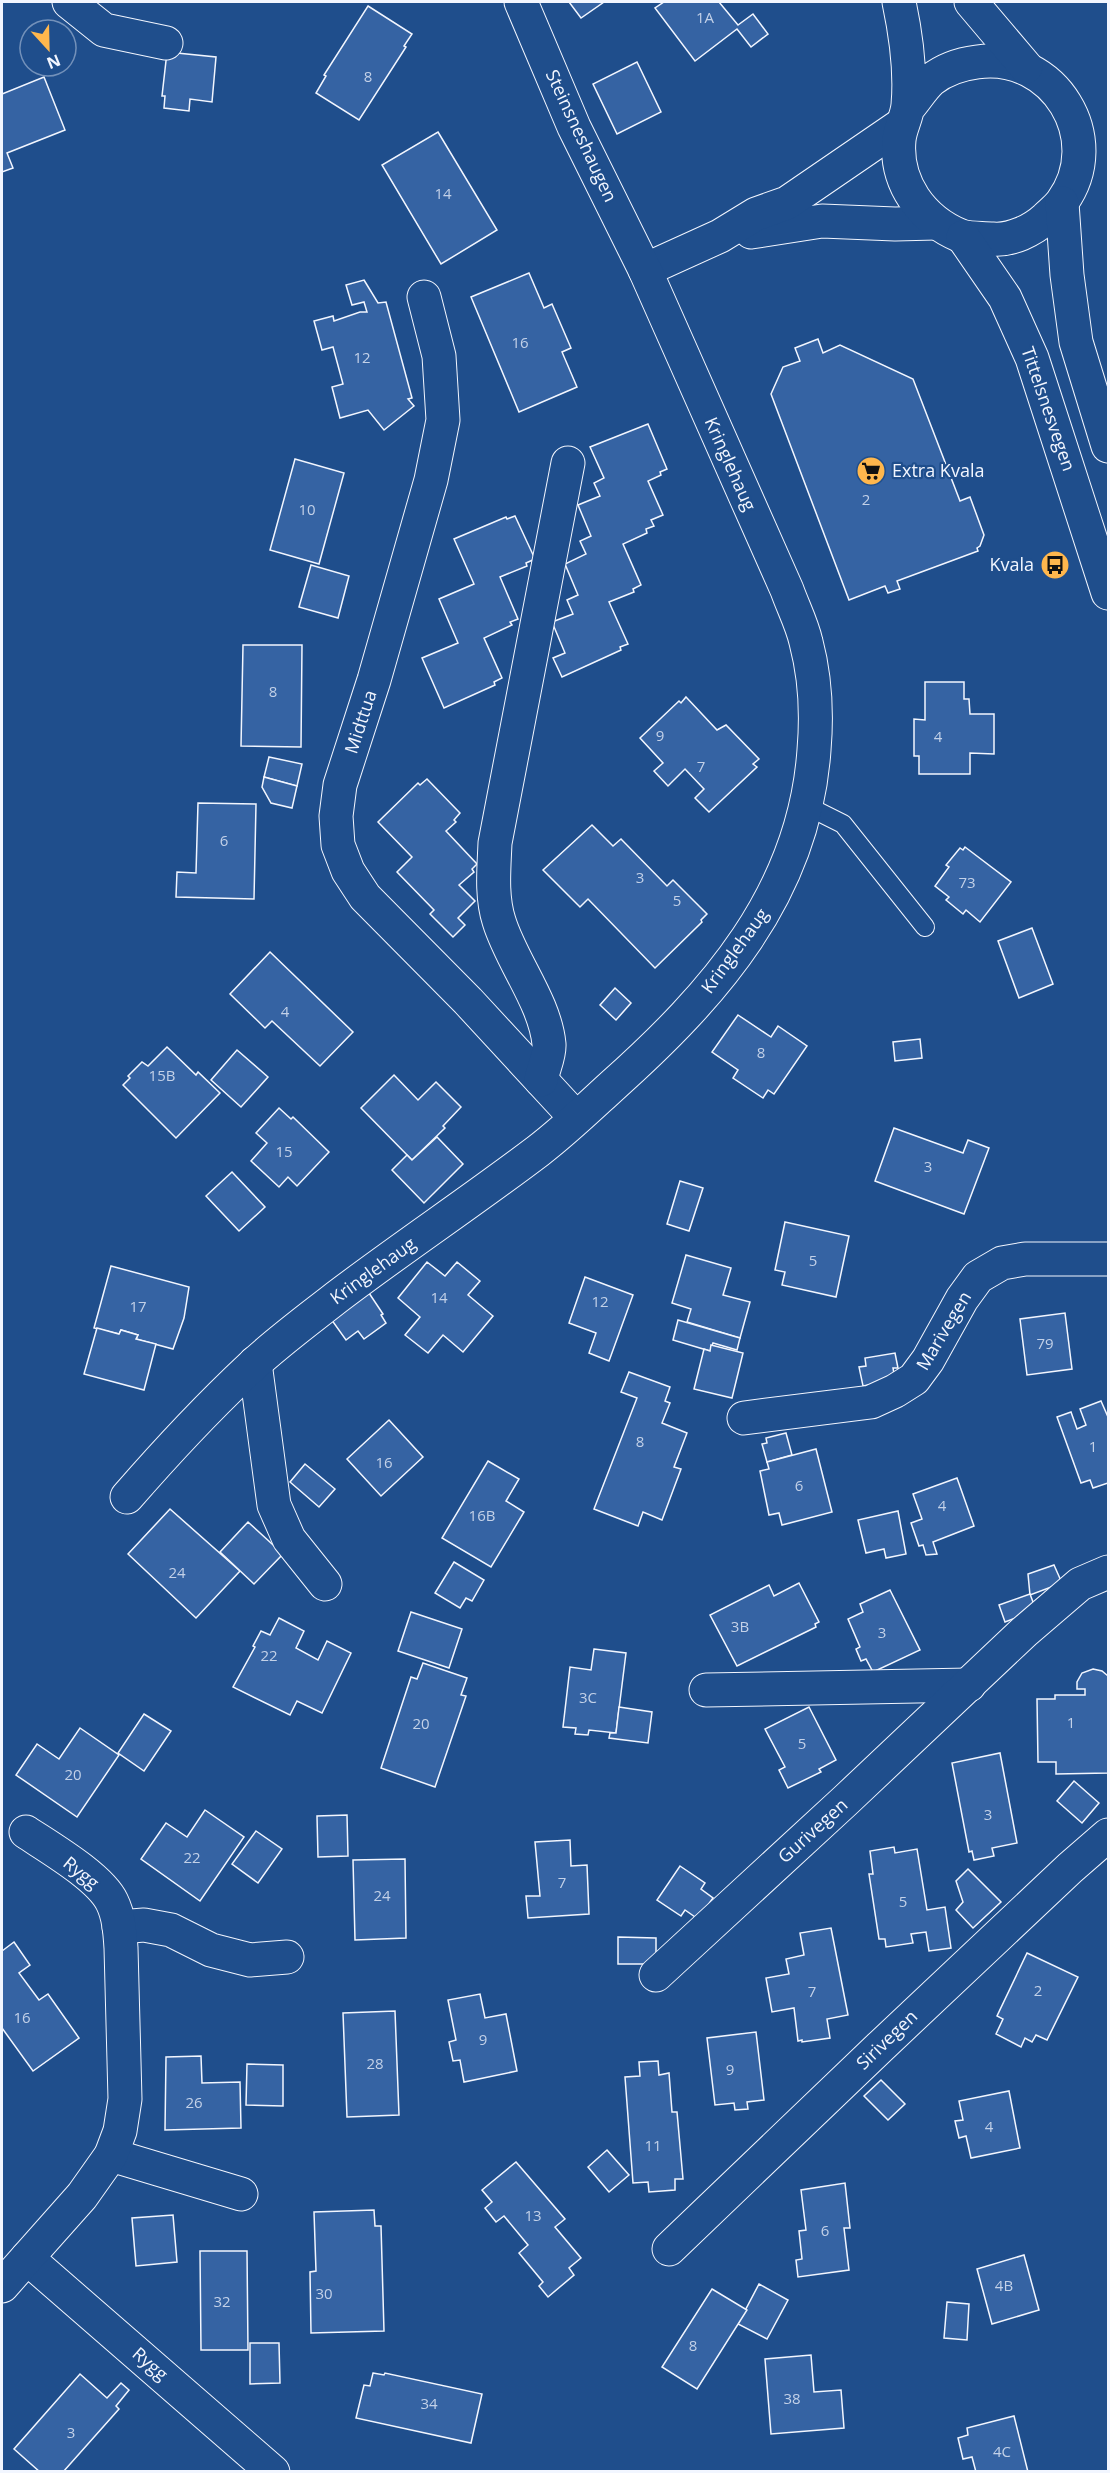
<svg xmlns="http://www.w3.org/2000/svg" width="1110" height="2473" viewBox="0 0 1110 2473" font-family="'Open Sans',sans-serif">
<rect width="100%" height="100%" fill="#1f4e8c"/>
<g fill="#3563a3" stroke="#f2f6ff" stroke-width="1.5">
<path d="M569,2H604L581,18Z"/>
<path d="M664,2H719L738,25L753,14L768,34L751,47L737,29L695,61L655,8Z"/>
<path d="M368,6L412,34L404,46L406,47L359,120L316,93L326,76L324,75Z"/>
<path d="M167,52L216,57L212,102L190,99L189,111L164,108L165,96H162Z"/>
<path d="M637,62L661,112L617,134L593,84Z"/>
<path d="M44,77L65,130L7,153L13,168L2,172V94Z"/>
<path d="M438,132L497,230L441,264L382,165Z"/>
<path d="M529,273L544,308L552,304L571,348L562,352L577,387L519,412L471,297Z"/>
<path d="M364,280L378,303L386,302L412,398L408,399L414,406L384,430L368,410L340,418L332,387L343,384L333,347L322,350L314,321L333,316L334,321L360,312H367L364,302L352,305L346,285Z"/>
<path d="M818,339L823,353L840,345L913,379L960,501L970,497L984,535L980,546L977,548L978,551L897,581L900,589L888,593L885,586L849,600L771,394L783,367L800,361L795,348Z"/>
<path d="M648,424L667,469L660,472L661,475L648,481L663,515L651,520L654,526L646,529L647,533L623,544L641,585L633,589L634,592L609,602L628,644L620,647L621,650L562,677L553,658L565,653L552,622L573,614L567,600L578,595L565,564L586,554L580,541L591,536L578,505L600,496L594,483L604,478L590,447Z"/>
<path d="M295,459L344,473L319,564L270,550Z"/>
<path d="M515,516L535,559L526,563L527,566L500,577L518,619L510,622L512,625L484,638L502,678L494,682L495,685L444,708L422,658L458,643L439,599L474,584L454,539L506,517L507,519Z"/>
<path d="M311,565L349,576L338,618L299,607Z"/>
<path d="M243,645H302L301,747L241,746Z"/>
<path d="M925,682H964V699H969L970,714H994V754L970,753V774H919V756H914V719L925,720Z"/>
<path d="M686,697L717,730L726,725L759,759L753,764L757,767L709,812L695,798L704,789L685,769L668,786L654,771L663,763L640,738L679,701L681,703Z"/>
<path d="M269,757L302,764L297,786L264,777Z"/>
<path d="M264,777L297,786L292,808L271,803L262,787Z"/>
<path d="M427,779L460,813L454,820L456,822L446,831L477,864L472,869L474,872L459,885L475,901L458,918L465,925L453,937L430,914L434,910L397,872L412,857L378,822L418,783L420,785Z"/>
<path d="M198,803L256,804L254,899L176,897L177,872L196,873Z"/>
<path d="M592,825L613,846L621,839L667,886L673,880L707,914L701,920L702,922L655,968L588,899L580,907L543,870Z"/>
<path d="M965,847L1011,882L980,922L966,910L963,914L946,900L949,897L935,886L949,867L946,865L960,848L963,850Z"/>
<path d="M1032,928L1053,984L1019,998L998,941Z"/>
<path d="M270,952L353,1032L320,1066L272,1021L265,1028L230,994Z"/>
<path d="M615,988L631,1003L616,1020L600,1005Z"/>
<path d="M738,1015L771,1037L778,1026L807,1046L774,1094L768,1090L763,1098L733,1078L738,1070L712,1052Z"/>
<path d="M920,1039L922,1058L895,1061L893,1042Z"/>
<path d="M167,1047L196,1075L198,1072L220,1093L176,1138L123,1085L130,1078L128,1076L142,1062L148,1066Z"/>
<path d="M237,1050L268,1077L241,1107L211,1080Z"/>
<path d="M394,1075L418,1100L436,1082L461,1107L443,1126L445,1128L412,1160L361,1108Z"/>
<path d="M279,1108L291,1119L293,1117L329,1152L297,1186L288,1177L279,1187L251,1161L267,1143L256,1133Z"/>
<path d="M894,1128L963,1153L968,1140L989,1148L964,1214L875,1181Z"/>
<path d="M437,1137L463,1164L424,1203L392,1170L407,1155L412,1160Z"/>
<path d="M232,1172L265,1207L239,1231L206,1196Z"/>
<path d="M680,1181L703,1188L689,1231L667,1224Z"/>
<path d="M785,1222L849,1236L836,1297L782,1285L785,1272L775,1270Z"/>
<path d="M686,1255L731,1268L723,1295L750,1302L740,1338L687,1322L691,1309L672,1303Z"/>
<path d="M427,1262L445,1276L457,1262L480,1281L468,1295L493,1316L463,1352L443,1335L428,1353L405,1335L420,1317L398,1298Z"/>
<path d="M111,1266L189,1287L184,1318L173,1349L136,1339L138,1335L121,1330L119,1334L94,1328Z"/>
<path d="M585,1277L633,1295L609,1361L589,1353L596,1333L569,1323Z"/>
<path d="M369,1293L383,1314L381,1315L386,1323L364,1339L358,1331L346,1340L331,1319Z"/>
<path d="M1065,1313L1072,1369L1027,1375L1020,1319Z"/>
<path d="M678,1320L740,1338L737,1350L713,1343L710,1351L673,1340Z"/>
<path d="M97,1328L119,1334L121,1330L138,1335L136,1339L156,1344L144,1390L84,1374Z"/>
<path d="M711,1345L743,1353L732,1398L694,1389L704,1349L710,1351Z"/>
<path d="M895,1353L898,1368H893L895,1380L863,1386L859,1367L866,1366L865,1358Z"/>
<path d="M629,1372L670,1387L665,1401L670,1403L662,1423L687,1433L674,1467L681,1469L662,1520L643,1512L638,1526L594,1509L637,1398L621,1392Z"/>
<path d="M1101,1401L1108,1417V1483L1093,1488L1090,1480L1081,1483L1057,1417L1071,1412L1077,1429L1086,1425L1080,1409Z"/>
<path d="M389,1420L423,1457L381,1496L347,1459Z"/>
<path d="M786,1433L792,1455L767,1462L762,1444L767,1443L766,1438Z"/>
<path d="M816,1449L832,1512L782,1525L779,1513L769,1515L760,1471L769,1469L767,1462Z"/>
<path d="M488,1461L519,1479L506,1501L524,1512L491,1567L442,1538Z"/>
<path d="M305,1464L335,1489L319,1507L290,1482Z"/>
<path d="M957,1478L974,1526L933,1542L937,1554L926,1555L923,1545L919,1546L911,1523L922,1519L913,1494Z"/>
<path d="M170,1509L240,1571L196,1618L128,1554Z"/>
<path d="M898,1511L906,1554L886,1558L884,1549L866,1553L858,1520Z"/>
<path d="M248,1522L283,1554L254,1584L220,1552Z"/>
<path d="M454,1562L484,1580L472,1601L466,1598L460,1608L435,1593Z"/>
<path d="M1054,1565L1062,1583L1030,1595L1028,1574Z"/>
<path d="M799,1583L819,1622L815,1624L816,1627L737,1666L710,1615L769,1585L774,1596Z"/>
<path d="M890,1590L920,1650L873,1672L866,1659L861,1661L856,1649L860,1647L848,1619L863,1612L860,1604Z"/>
<path d="M1030,1594L1036,1610L1005,1622L999,1605Z"/>
<path d="M411,1612L462,1629L449,1668L398,1651Z"/>
<path d="M279,1618L304,1631L296,1648L318,1660L327,1641L351,1653L322,1713L297,1701L290,1715L233,1687L255,1647L253,1646L261,1631L270,1635Z"/>
<path d="M594,1649L626,1653L616,1733L589,1730L588,1735L575,1734L576,1728L563,1727L570,1667L591,1670Z"/>
<path d="M423,1663L467,1678L461,1695L466,1696L435,1787L381,1768L411,1677L417,1679Z"/>
<path d="M1093,1669L1102,1671L1108,1676V1773L1056,1774V1762H1038L1037,1699H1055V1695H1085V1689H1077V1682L1082,1673Z"/>
<path d="M619,1707L652,1712L648,1743L609,1738L610,1733H616Z"/>
<path d="M809,1707L836,1760L819,1769L821,1772L788,1788L779,1770L785,1767L765,1729Z"/>
<path d="M144,1714L171,1731L144,1771L118,1753Z"/>
<path d="M80,1728L119,1755L77,1817L16,1775L37,1744L59,1759Z"/>
<path d="M1000,1753L1017,1843L992,1848L994,1856L974,1860L972,1851L969,1852L952,1763Z"/>
<path d="M1074,1781L1099,1803L1082,1823L1057,1801Z"/>
<path d="M205,1810L244,1837L200,1901L141,1859L166,1823L187,1837Z"/>
<path d="M347,1815L348,1856L318,1857L317,1816Z"/>
<path d="M256,1831L282,1849L258,1883L232,1864Z"/>
<path d="M570,1840L571,1866L587,1865L589,1914L528,1918L526,1896H540L535,1842Z"/>
<path d="M894,1847L895,1853L917,1849L927,1910L945,1907L951,1948L929,1951L926,1932L911,1934L913,1943L886,1947L885,1939H879L869,1874H873L870,1851Z"/>
<path d="M405,1859L406,1938L355,1940L353,1860Z"/>
<path d="M680,1866L705,1883L701,1889L713,1898L698,1919L685,1910L681,1916L657,1900Z"/>
<path d="M968,1869L1001,1902L973,1928L956,1910L963,1902L956,1881Z"/>
<path d="M831,1928L848,2015L827,2019L830,2038L802,2042V2040L798,2041L794,2008L772,2012L766,1978L789,1974L786,1959L804,1955L800,1933Z"/>
<path d="M618,1937L656,1938V1964H618Z"/>
<path d="M14,1942L30,1965L19,1973L39,2000L48,1994L79,2038L33,2071L2,2028V1951Z"/>
<path d="M1027,1953L1078,1977L1047,2040L1036,2035L1032,2042L1025,2038L1021,2047L996,2034L1003,2019L997,2016Z"/>
<path d="M480,1994L485,2018L506,2014L517,2071L464,2082L460,2060L453,2061L449,2042L456,2040L448,2000Z"/>
<path d="M395,2011L399,2115L347,2117L343,2013Z"/>
<path d="M756,2032L764,2100L747,2102L748,2109L735,2110L734,2103L715,2105L707,2038Z"/>
<path d="M201,2056L202,2083L240,2082L241,2128L165,2130L166,2057Z"/>
<path d="M658,2061L659,2075L669,2073L672,2112H677L683,2179H675V2190L649,2192L648,2182L633,2183L625,2077L640,2076L639,2062Z"/>
<path d="M247,2064L283,2065V2106L246,2105Z"/>
<path d="M881,2080L905,2104L888,2120L864,2096Z"/>
<path d="M1009,2091L1020,2148L971,2158L966,2136L959,2138L955,2121L963,2120L959,2101Z"/>
<path d="M607,2150L629,2175L609,2192L588,2167Z"/>
<path d="M516,2162L565,2219L555,2227L581,2258L569,2268L574,2275L548,2297L539,2286L543,2282L519,2253L528,2245L504,2216L496,2222L485,2208L492,2202L482,2190Z"/>
<path d="M845,2183L850,2228H844L849,2270L798,2277L796,2260L802,2259L799,2231L806,2230L801,2190Z"/>
<path d="M374,2210L375,2226H381L384,2331L311,2333L310,2272L316,2271L314,2212Z"/>
<path d="M173,2215L177,2262L136,2266L132,2218Z"/>
<path d="M200,2251H247L248,2350H201Z"/>
<path d="M1024,2255L1039,2310L992,2324L977,2269Z"/>
<path d="M759,2284L788,2300L767,2339L738,2324Z"/>
<path d="M712,2289L747,2310L697,2389L662,2367Z"/>
<path d="M947,2302L969,2304L967,2340L944,2338Z"/>
<path d="M250,2343H279L280,2383L250,2384Z"/>
<path d="M811,2355L814,2392L841,2390L844,2428L771,2434L765,2359Z"/>
<path d="M373,2373L384,2375L385,2373L482,2394L471,2443L356,2418L364,2385L370,2386Z"/>
<path d="M80,2374L107,2398L121,2383L129,2390L116,2406L119,2409L63,2472H40L14,2449Z"/>
<path d="M1014,2416L1028,2472H976L972,2457L963,2459L958,2438L968,2435L967,2428Z"/>
</g>
<g fill="none" stroke-linecap="round" stroke-linejoin="round">
<g stroke="#f2f6ff" stroke-width="20">
<path id="service" d="M807,806L843,824L925,927"/>
</g>
<g stroke="#f2f6ff" stroke-width="35">
<g id="minor">
<path d="M69,2L104,30L166,43"/>
<path d="M751,232L822,221L895,224L936,223"/>
<path d="M645,270L720,236L756,214L787,203L901,125"/>
<path d="M424,297L439,356L443,420L431,480L374,680L340,785L336,816L338,845L348,871L365,897L468,1001L576,1118"/>
<path d="M541,1080C543,1069 550,1055 549,1044C545,1002 511,961 499,921C491,896 494,868 495,843L568,463"/>
<path d="M255,1363L274,1505L289,1539L325,1584"/>
<path d="M744,1418L871,1402L895,1391L914,1379L928,1360L962,1299L978,1277L1002,1263L1025,1259H1108"/>
<path d="M127,1497C167,1451 208,1407 252,1366C279,1341 309,1319 337,1297C403,1247 472,1201 538,1151C563,1132 587,1109 611,1087C714,995 804,894 814,750C817,715 815,676 806,642C802,624 793,607 787,590L645,270L574,127L521,2"/>
<path d="M706,1690L969,1685"/>
<path d="M119,1927L144,1925L171,1930L211,1950L250,1960L287,1957"/>
<path d="M656,1975L846,1800L1024,1632L1080,1584L1108,1572"/>
<path d="M111,2155L241,2194"/>
<path d="M669,2249L880,2047L1070,1868L1108,1835"/>
<path d="M27,2258L273,2472"/>
<path d="M2,2286L82,2196L111,2155L120,2131L125,2099L121,1948C120,1933 119,1916 112,1902C100,1877 50,1848 26,1832"/>
</g>
</g>
<g stroke="#f2f6ff" stroke-width="35">
<g id="primary">
<path d="M899,2C906,35 911,71 908,105C907,117 900,128 899,140C895,183 922,220 961,236C970,239 983,238 992,239C1011,241 1033,230 1046,218C1051,213 1058,208 1062,202C1108,139 1054,51 977,62C961,64 945,69 931,80C923,87 916,99 908,108"/>
<path d="M971,2L1026,67"/>
<path d="M1062,203L1067,275L1076,342L1108,446"/>
<path d="M963,237L1005,298L1032,358L1108,593"/>
</g>
</g>
<use href="#service" stroke="#1f4e8c" stroke-width="18"/>
<use href="#minor" stroke="#1f4e8c" stroke-width="33"/>
<use href="#primary" stroke="#1f4e8c" stroke-width="33"/>
</g>
<defs>
<g id="supermarket-disc" transform="scale(1.5)"><circle r="9.5" fill="#ffb74d" stroke="#1f4e8c"/><path d="M-6-5.5h2.5l.6 2H6L4.5 2H-2.5L-4.4-4H-6ZM-1.5 3.2a1.3 1.3 0 1 0 .1 0ZM3 3.2a1.3 1.3 0 1 0 .1 0Z" fill="#111"/></g>
<g id="bus-disc" transform="scale(1.5)"><circle r="9.5" fill="#ffb74d" stroke="#1f4e8c"/><path d="M-5-6H5V4H4V6H2V4H-2V6H-4V4H-5ZM-3.5-4V0h7V-4ZM-3.5 1.2v1.5H-2V1.2ZM2 1.2v1.5H3.5V1.2Z" fill="#111"/></g>
</defs>
<g fill-rule="evenodd">
<use href="#supermarket-disc" x="871" y="471"/>
<use href="#bus-disc" x="1055" y="565"/>
</g>
<g text-anchor="middle" stroke-width="4.5" stroke-linejoin="round" paint-order="stroke">
<g font-size="15" fill="#c3d1e8">
<text x="705" y="23">1A</text>
<text x="368" y="82">8</text>
<text x="443" y="199">14</text>
<text x="520" y="348">16</text>
<text x="362" y="363">12</text>
<text x="866" y="505">2</text>
<text x="307" y="515">10</text>
<text x="273" y="697">8</text>
<text x="660" y="741">9</text>
<text x="938" y="742">4</text>
<text x="701" y="772">7</text>
<text x="224" y="846">6</text>
<text x="640" y="883">3</text>
<text x="967" y="888">73</text>
<text x="677" y="906">5</text>
<text x="285" y="1017">4</text>
<text x="761" y="1058">8</text>
<text x="162" y="1081">15B</text>
<text x="284" y="1157">15</text>
<text x="928" y="1172">3</text>
<text x="813" y="1266">5</text>
<text x="439" y="1303">14</text>
<text x="600" y="1307">12</text>
<text x="138" y="1312">17</text>
<text x="1045" y="1349">79</text>
<text x="640" y="1447">8</text>
<text x="1093" y="1452">1</text>
<text x="384" y="1468">16</text>
<text x="799" y="1491">6</text>
<text x="942" y="1511">4</text>
<text x="482" y="1521">16B</text>
<text x="177" y="1578">24</text>
<text x="740" y="1632">3B</text>
<text x="882" y="1638">3</text>
<text x="269" y="1661">22</text>
<text x="588" y="1703">3C</text>
<text x="1071" y="1728">1</text>
<text x="421" y="1729">20</text>
<text x="802" y="1749">5</text>
<text x="73" y="1780">20</text>
<text x="988" y="1820">3</text>
<text x="192" y="1863">22</text>
<text x="562" y="1888">7</text>
<text x="382" y="1901">24</text>
<text x="903" y="1907">5</text>
<text x="1038" y="1996">2</text>
<text x="812" y="1997">7</text>
<text x="22" y="2023">16</text>
<text x="483" y="2045">9</text>
<text x="375" y="2069">28</text>
<text x="730" y="2075">9</text>
<text x="194" y="2108">26</text>
<text x="989" y="2132">4</text>
<text x="653" y="2151">11</text>
<text x="533" y="2221">13</text>
<text x="825" y="2236">6</text>
<text x="1004" y="2291">4B</text>
<text x="324" y="2299">30</text>
<text x="222" y="2307">32</text>
<text x="693" y="2351">8</text>
<text x="792" y="2404">38</text>
<text x="429" y="2409">34</text>
<text x="71" y="2438">3</text>
<text x="1002" y="2457">4C</text>
</g>
<g font-size="18" fill="#f2f6ff" stroke="#1f4e8c">
<text transform="translate(581 136) rotate(65)" y="6">Steinsneshaugen</text>
<text transform="translate(1048 409) rotate(71)" y="6">Tittelsnesvegen</text>
<text transform="translate(730 464) rotate(66)" y="6">Kringlehaug</text>
<text transform="translate(361 722) rotate(-72)" y="6">Midttua</text>
<text transform="translate(735 951) rotate(-54)" y="6">Kringlehaug</text>
<text transform="translate(373 1271) rotate(-36)" y="6">Kringlehaug</text>
<text transform="translate(944 1331) rotate(-59)" y="6">Marivegen</text>
<text transform="translate(813 1831) rotate(-42)" y="6">Gurivegen</text>
<text transform="translate(81 1873) rotate(39)" y="6">Rygg</text>
<text transform="translate(887 2040) rotate(-44)" y="6">Sirivegen</text>
<text transform="translate(150 2364) rotate(41)" y="6">Rygg</text>
</g>
<g font-size="18" fill="#f2f6ff" stroke="#1f4e8c" text-anchor="start">
<text x="892" y="477">Extra Kvala</text>
<text x="1034" y="571" text-anchor="end">Kvala</text>
</g>
</g>
<rect width="1110" height="2473" fill="none" stroke="#f2f6ff" stroke-width="6"/>
<g transform="translate(48 48) rotate(158)"><circle r="28" fill="#1f4e8c" stroke="#7391ba" stroke-width="1.5"/>
<path d="M0-4.5L10 22L0 15L-10 22Z" fill="#ffb74d"/>
<text y="-9" font-size="16" font-weight="bold" text-anchor="middle" fill="#f2f6ff">N</text>
</g>
</svg>
